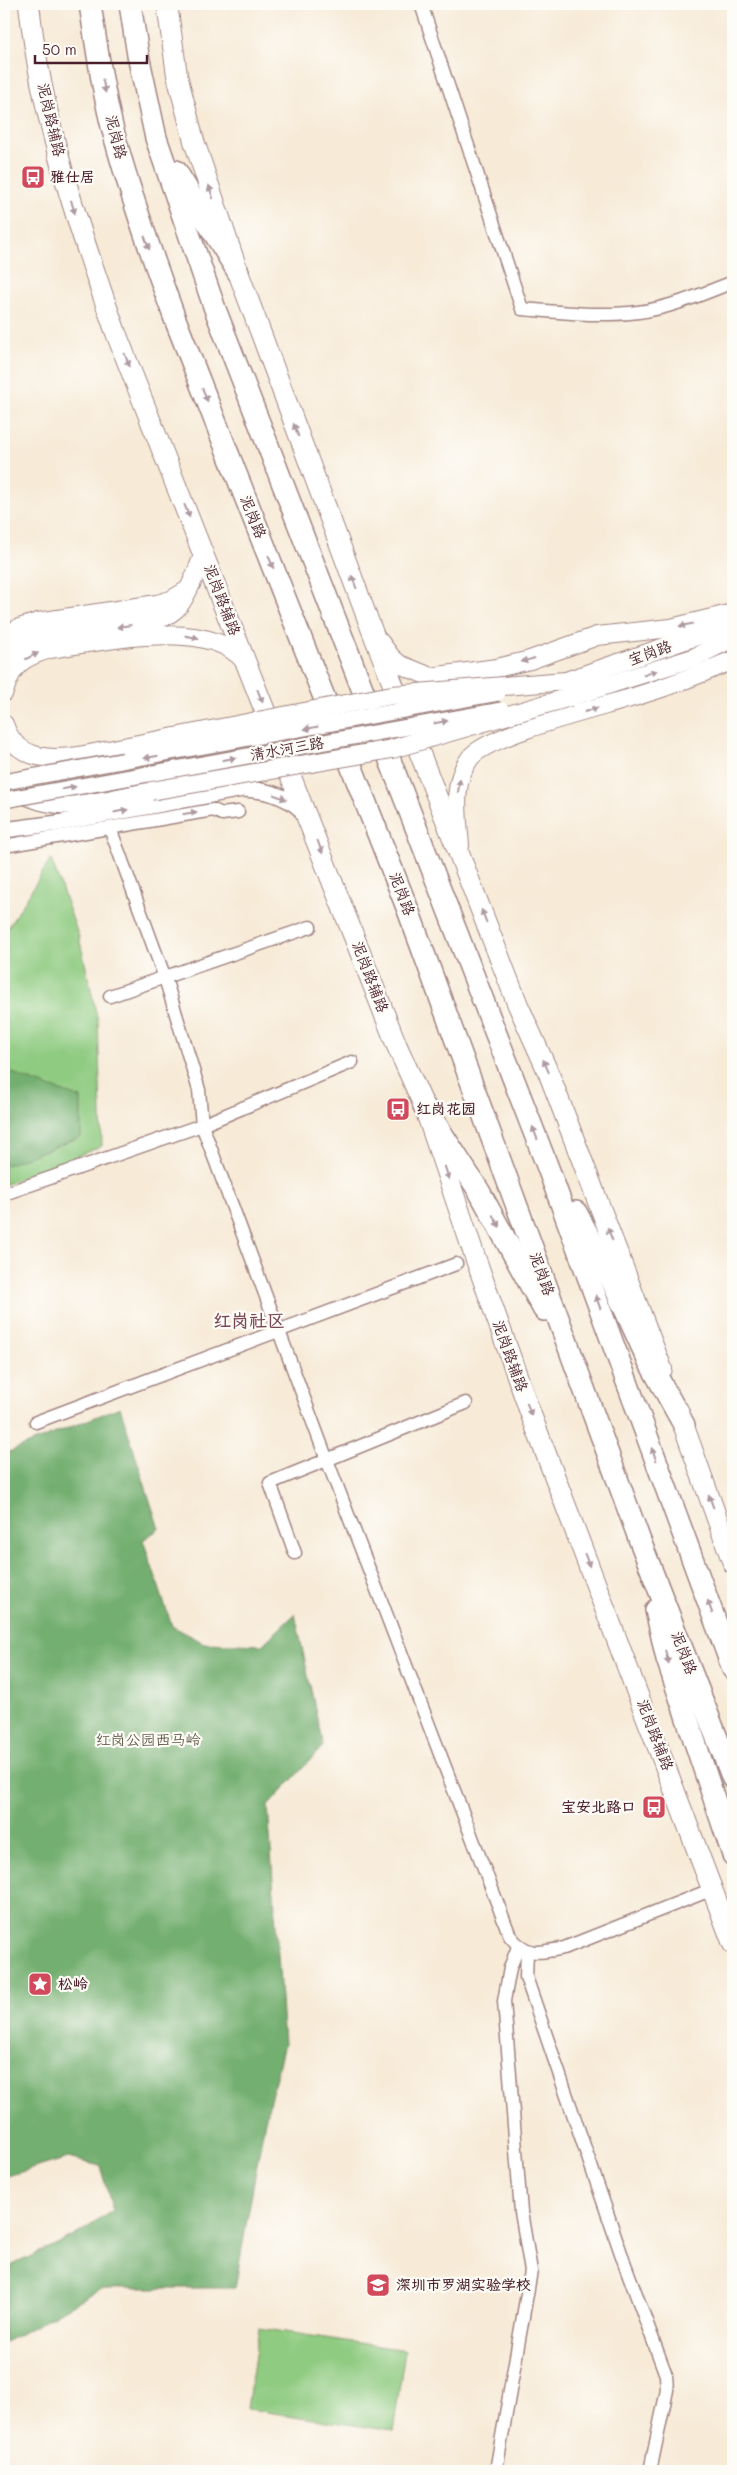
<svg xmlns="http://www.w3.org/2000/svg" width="737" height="2475" viewBox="0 0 737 2475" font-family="Mali,'LXGW WenKai TC',sans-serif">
<rect width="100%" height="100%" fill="#fdfcf7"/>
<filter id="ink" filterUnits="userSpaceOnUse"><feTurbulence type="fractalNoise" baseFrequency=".02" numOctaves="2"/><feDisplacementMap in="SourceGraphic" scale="10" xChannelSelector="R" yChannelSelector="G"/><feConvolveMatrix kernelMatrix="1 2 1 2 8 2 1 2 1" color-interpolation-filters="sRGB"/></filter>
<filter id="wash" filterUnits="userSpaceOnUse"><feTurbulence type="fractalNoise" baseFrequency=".0096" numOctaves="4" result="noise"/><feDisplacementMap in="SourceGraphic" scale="20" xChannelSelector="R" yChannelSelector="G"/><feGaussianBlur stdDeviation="1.12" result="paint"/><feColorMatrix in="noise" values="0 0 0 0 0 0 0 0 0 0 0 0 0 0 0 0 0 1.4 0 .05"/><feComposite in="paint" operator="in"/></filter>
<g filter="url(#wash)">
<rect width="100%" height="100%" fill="#f7ead7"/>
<g fill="#8fcb81" stroke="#6c7556">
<path d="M51,859L79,937L98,1021L102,1146L4,1185V934Z"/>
<path d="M259,2328L405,2350L393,2431L247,2409Z"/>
</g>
<g fill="#73af6f" stroke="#5e674d">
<path d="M4,1068L21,1077L81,1098V1137L4,1166Z"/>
<path d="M120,1407L159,1529L143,1540L172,1626L204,1643L262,1645L295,1614L323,1746L268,1806L284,2044L264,2125L235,2288H102L4,2343V2269L74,2236L113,2211L100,2166L68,2158L4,2177V1454Z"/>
</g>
</g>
<g filter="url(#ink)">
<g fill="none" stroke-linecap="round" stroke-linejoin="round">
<g stroke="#a08481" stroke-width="15">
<g id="minor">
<path d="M421,4L522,309C560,312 599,317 638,312C671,308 702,294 733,282"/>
<path d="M110,828L165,978L199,1090L202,1125L327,1460L510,1936C526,1957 540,1953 564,1948L713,1889"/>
<path d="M4,846L213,810L222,814L238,812"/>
<path d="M110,996L310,927"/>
<path d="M4,1194L202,1125L352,1062"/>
<path d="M36,1422L456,1264"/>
<path d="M295,1553L270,1483L466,1403"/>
<path d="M527,1952L526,1977L623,2259L666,2375L667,2390L650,2471"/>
<path d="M497,2465L531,2271L521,2212L504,2001L510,1968L518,1947"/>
</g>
</g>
<g stroke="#a08481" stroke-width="18">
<path id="tertiary" d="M4,830L58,823L243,789C266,790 289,796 304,813"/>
</g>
<g stroke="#a08481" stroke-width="20">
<g id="secondary">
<path d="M4,637L19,628L38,622L157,604L171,600L186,591"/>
<path d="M380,642L391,657L399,664L431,677L497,668L530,660L597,636L671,628L733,613"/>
<path d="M4,657C40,627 91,633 135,624C150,622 166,619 177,608C186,599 199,566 204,553"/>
<path d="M566,681L726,626"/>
<path d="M4,692C12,664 23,657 50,649C100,642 210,616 245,662"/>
<path d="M570,697L693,658L733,638"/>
<path d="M4,724C21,778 88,753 128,746"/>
<path d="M4,781C50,820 98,801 151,791"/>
<path d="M460,846C458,817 451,783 470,758C488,734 603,707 637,696C670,686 701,674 733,660"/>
</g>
</g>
<g stroke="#a08481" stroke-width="22">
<g id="primary">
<path d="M29,4C41,118 78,226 116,333L397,1046L424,1106L475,1257L530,1412L733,1944"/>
<path d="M167,4L177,75L194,141L238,272L371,628L518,1005L549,1074L662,1369"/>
<path d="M678,1410L733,1563"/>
</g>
</g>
<g stroke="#a08481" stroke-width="24">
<g id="trunk">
<path d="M90,4C97,49 103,94 115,138C132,200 153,259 175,319L408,910L640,1541L733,1779"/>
<path d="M130,4L138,55L156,138L215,309L548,1168L733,1669"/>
<path d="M176,171L238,272"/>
<path d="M424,1106L479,1191L544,1310"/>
<path d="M576,1212L607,1270L648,1360L684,1425"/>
<path d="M656,1610L667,1659L733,1855"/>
</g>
</g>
<use href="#minor" stroke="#fff" stroke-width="12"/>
<use href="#tertiary" stroke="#fff" stroke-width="15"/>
<use href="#secondary" stroke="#fff" stroke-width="18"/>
<use href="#primary" stroke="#fff" stroke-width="20"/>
<use href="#trunk" stroke="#fff" stroke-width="21"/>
<g stroke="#a08481" stroke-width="18" stroke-linecap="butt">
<g id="tertiary-bridge">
<path d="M4,782L498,693"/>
<path d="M4,800L502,710"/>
</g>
</g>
<g stroke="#a08481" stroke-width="20" stroke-linecap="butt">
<g id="secondary-bridge">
<path d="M128,746L392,695L566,681"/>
<path d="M151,791L392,749L570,697"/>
</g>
</g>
<use href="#tertiary-bridge" stroke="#fff" stroke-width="15"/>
<use href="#secondary-bridge" stroke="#fff" stroke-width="18"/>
</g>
<defs><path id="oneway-solid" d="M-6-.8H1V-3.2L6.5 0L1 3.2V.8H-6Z" transform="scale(1.25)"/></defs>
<g fill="#ae9aa0">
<use href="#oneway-solid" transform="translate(104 86) rotate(78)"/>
<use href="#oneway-solid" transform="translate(211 192) rotate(-108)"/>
<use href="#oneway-solid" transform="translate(73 207) rotate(74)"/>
<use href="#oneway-solid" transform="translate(147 243) rotate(70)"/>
<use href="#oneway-solid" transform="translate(127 360) rotate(69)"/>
<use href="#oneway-solid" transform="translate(205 395) rotate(68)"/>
<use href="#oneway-solid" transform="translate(296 430) rotate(-111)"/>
<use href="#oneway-solid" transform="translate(187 511) rotate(68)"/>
<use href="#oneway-solid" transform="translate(271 562) rotate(68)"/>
<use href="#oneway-solid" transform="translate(354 582) rotate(-111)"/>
<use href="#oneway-solid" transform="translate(686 625) rotate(169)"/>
<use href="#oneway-solid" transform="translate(124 626) rotate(172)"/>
<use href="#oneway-solid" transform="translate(192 637) rotate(11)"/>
<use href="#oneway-solid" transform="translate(32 656) rotate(-26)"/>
<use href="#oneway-solid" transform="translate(528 660) rotate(164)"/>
<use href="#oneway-solid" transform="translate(650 673) rotate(-19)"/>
<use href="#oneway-solid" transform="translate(260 696) rotate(68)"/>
<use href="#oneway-solid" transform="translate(591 710) rotate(-17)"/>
<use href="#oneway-solid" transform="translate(441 722) rotate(-11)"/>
<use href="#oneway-solid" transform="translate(311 728) rotate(169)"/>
<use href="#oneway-solid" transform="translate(151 757) rotate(170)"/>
<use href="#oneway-solid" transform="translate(229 759) rotate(-10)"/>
<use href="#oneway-solid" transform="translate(459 786) rotate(-81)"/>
<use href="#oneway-solid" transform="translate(69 788) rotate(-10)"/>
<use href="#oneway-solid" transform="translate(280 797) rotate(21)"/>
<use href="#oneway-solid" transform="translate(121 811) rotate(-11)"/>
<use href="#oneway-solid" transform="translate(190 813) rotate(-9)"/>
<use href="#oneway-solid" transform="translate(320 847) rotate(69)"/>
<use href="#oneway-solid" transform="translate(484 916) rotate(-111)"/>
<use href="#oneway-solid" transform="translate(546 1066) rotate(-114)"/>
<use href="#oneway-solid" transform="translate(535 1133) rotate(-111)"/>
<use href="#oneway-solid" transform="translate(447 1173) rotate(71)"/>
<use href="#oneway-solid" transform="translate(496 1221) rotate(61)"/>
<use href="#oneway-solid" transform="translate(610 1234) rotate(-111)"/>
<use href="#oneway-solid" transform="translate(598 1302) rotate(-110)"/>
<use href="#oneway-solid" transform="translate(529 1409) rotate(70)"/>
<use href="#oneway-solid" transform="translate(654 1454) rotate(-110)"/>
<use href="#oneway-solid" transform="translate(711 1501) rotate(-110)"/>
<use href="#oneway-solid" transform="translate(587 1560) rotate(69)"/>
<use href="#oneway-solid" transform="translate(710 1607) rotate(-110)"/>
<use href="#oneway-solid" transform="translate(667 1657) rotate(75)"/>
</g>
</g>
<defs>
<g id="bus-square" transform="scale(1.25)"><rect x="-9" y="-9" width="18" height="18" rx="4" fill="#d1495b" stroke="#fdfcf7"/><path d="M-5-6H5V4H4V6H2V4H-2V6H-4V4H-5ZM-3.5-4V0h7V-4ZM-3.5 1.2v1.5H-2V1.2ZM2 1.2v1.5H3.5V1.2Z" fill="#fff"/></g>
<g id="sight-square" transform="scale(1.25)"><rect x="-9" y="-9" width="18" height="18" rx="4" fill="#d1495b" stroke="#fdfcf7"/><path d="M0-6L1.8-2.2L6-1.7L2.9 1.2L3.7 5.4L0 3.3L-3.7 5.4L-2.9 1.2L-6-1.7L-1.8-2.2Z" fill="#fff"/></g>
<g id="school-square" transform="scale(1.25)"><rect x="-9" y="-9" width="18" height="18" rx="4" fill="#d1495b" stroke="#fdfcf7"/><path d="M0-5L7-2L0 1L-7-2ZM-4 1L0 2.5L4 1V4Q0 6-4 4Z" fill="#fff"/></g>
</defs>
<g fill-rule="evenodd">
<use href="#bus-square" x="33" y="177"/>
<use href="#bus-square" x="398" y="1109"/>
<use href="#bus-square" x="654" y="1807"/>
<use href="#sight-square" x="40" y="1984"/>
<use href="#school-square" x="378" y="2285"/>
</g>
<g text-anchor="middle" stroke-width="4.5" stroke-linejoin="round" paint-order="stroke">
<g font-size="15" fill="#4a1f2b" stroke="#fdfcf7">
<text transform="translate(51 120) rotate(77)" y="5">泥岗路辅路</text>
<text transform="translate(116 137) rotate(76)" y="5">泥岗路</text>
<text transform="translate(253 517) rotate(68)" y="5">泥岗路</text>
<text transform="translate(222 600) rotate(69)" y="5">泥岗路辅路</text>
<text transform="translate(650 653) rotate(-20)" y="5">宝岗路</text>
<text transform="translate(287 749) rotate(-10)" y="5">清水河三路</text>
<text transform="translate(402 894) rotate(69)" y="5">泥岗路</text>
<text transform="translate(370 977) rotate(69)" y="5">泥岗路辅路</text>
<text transform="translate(542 1274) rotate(70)" y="5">泥岗路</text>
<text transform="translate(510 1356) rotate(70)" y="5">泥岗路辅路</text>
<text transform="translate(684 1653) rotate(69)" y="5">泥岗路</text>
<text transform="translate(655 1735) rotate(69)" y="5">泥岗路辅路</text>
</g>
<g font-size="15" font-weight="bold" fill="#4a1f2b" stroke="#fdfcf7" text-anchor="start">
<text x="50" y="182">雅仕居</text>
<text x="416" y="1114">红岗花园</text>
<text x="636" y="1812" text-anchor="end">宝安北路口</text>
<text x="58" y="1989">松岭</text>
<text x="396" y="2290">深圳市罗湖实验学校</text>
</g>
<g font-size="15" fill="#625b49" stroke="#fdfcf7">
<text x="148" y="1745">红岗公园西马岭</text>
</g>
<g font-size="18" font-weight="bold" fill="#7a4656" stroke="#fdfcf7">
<text x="249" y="1327">红岗社区</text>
</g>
</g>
<rect width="737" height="2475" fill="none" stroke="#fdfcf7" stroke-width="20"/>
<path d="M35 55v8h112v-8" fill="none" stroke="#4a1f2b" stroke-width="2.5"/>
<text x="42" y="55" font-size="15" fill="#4a1f2b" stroke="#fdfcf7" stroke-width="4" paint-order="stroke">50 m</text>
</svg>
